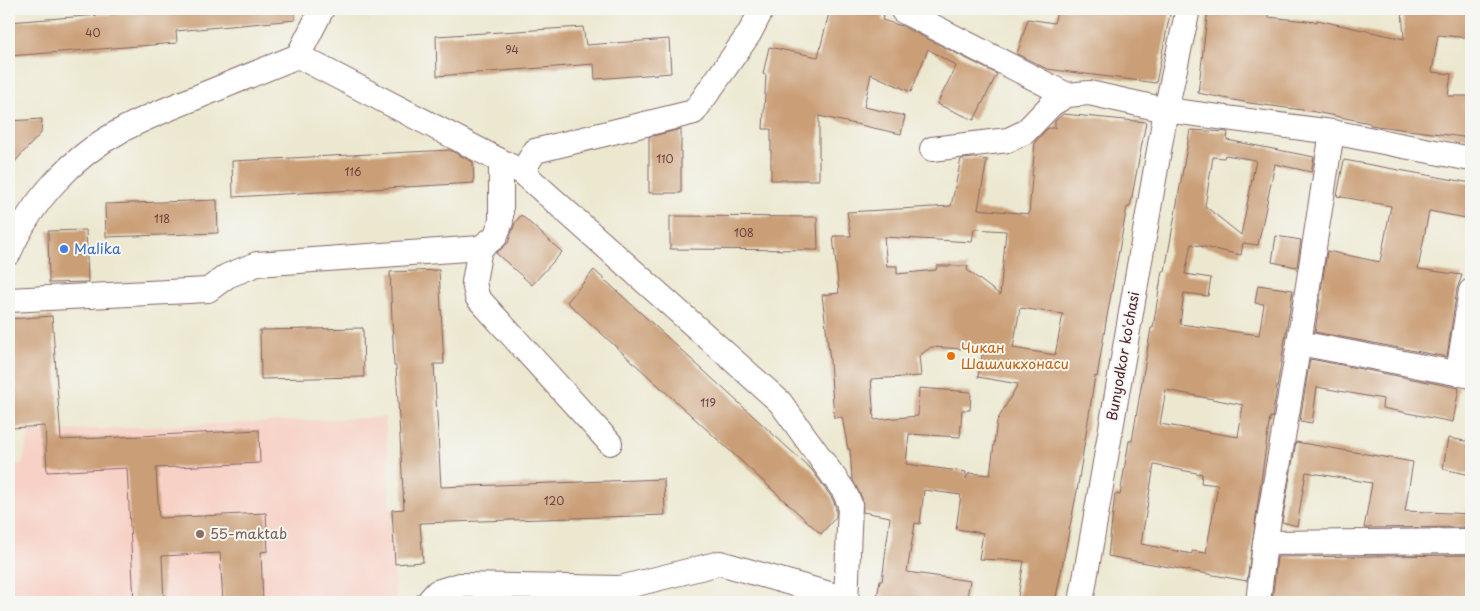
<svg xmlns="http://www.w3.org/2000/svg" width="1480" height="611" viewBox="0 0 1480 611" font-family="'Playpen Sans',sans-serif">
<rect width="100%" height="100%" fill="#f6f6f2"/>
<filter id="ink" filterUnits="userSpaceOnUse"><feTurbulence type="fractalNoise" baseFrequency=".02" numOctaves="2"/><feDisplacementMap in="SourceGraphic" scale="10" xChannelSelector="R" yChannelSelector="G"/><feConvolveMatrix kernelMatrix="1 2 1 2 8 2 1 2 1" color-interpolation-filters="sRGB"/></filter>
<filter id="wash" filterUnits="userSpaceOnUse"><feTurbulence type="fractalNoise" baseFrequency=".0096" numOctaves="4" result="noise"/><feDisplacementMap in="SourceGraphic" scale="20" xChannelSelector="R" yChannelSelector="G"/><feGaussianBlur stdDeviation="1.12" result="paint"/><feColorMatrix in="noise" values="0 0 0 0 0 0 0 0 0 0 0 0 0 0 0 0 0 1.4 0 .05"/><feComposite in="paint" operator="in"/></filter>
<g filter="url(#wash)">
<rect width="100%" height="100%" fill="#ece8d0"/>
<path fill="#f7d1c6" d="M385,417L396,602H9V466L22,464L30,432Z"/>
<g id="blocks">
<g fill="#ca9f77" fill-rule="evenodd">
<path d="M176,9H295V20L176,31L177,43L9,56V22Z"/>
<path d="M830,9H886L882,20L902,26L997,74L974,120L937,104L956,66L928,49L911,92L871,74L864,107L905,116L901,134L819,116V180H771V129H763L766,75L763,74L769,47L818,57Z"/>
<path d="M1058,9H1171L1156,83L1047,69L1017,54L1028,19L1054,23Z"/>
<path d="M1208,9H1269L1268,17L1317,22V20L1404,39L1402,9H1471V38L1438,35L1432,72L1451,74L1448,96H1471V138L1370,125V123L1310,111L1249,103L1198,93Z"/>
<path d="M583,27L586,45L669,39L671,73L595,79L594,64L437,76L436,36Z"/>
<path d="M1063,114L1146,122L1130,207H1127L1106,322L1097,377L1095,376L1077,491L1055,602H1017L1024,561L979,559L983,533L956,529L961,495L924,490L920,524L915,523L907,572L970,581L966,602H876L880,581H882L890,517L863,512L862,498L852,478L850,449H848L842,417L834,418L830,361L822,295L839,293L833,236H851L847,212L951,206L961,159L975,158L987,160L978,209L1029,214L1035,142L1048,128H1055V121ZM974,229L1006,231L1000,295L967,270L968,266H937L936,270L897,274V266H887L884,237L972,242ZM1020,308L1063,314L1055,355L1013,348ZM931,347L983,350L978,377L1018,384L997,421L990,475L969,473L966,479V472L906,464L909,434L960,437L962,410H970L971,392L919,388L918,416L874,420L871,379L921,376L919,356Z"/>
<path d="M42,119L41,133L9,168V121Z"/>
<path d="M681,129V193H649V137Z"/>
<path d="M1190,130L1228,132L1227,140L1314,157L1311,172L1275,164L1258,245L1243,243L1241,255L1191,244L1185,274L1211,278L1208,296L1184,293L1180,324L1259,335L1264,304L1255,303L1258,285L1293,290L1272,418L1270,417L1247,581L1108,556L1115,494L1120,495L1129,441H1132L1151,328H1153L1162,271H1165ZM1225,155L1256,160L1241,235L1205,206L1213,157L1224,158ZM1166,390L1243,405L1238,437L1160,424ZM1154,465L1202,474L1201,483L1218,485L1206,553L1192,551V554L1141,544Z"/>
<path d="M450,150L473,162L474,183L233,197L232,161Z"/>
<path d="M1344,160L1471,183V219L1429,211L1418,269L1462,275L1457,289L1447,357L1315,332L1327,251L1380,262L1391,206L1337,196Z"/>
<path d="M217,200L218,233L106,237L105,204Z"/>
<path d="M521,215L562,252L532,285L496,253L508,243L515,223Z"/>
<path d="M670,216L817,217L818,250L670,249Z"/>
<path d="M86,230L88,282L49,283L48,231Z"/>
<path d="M1276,236L1301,240L1297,267L1272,262Z"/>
<path d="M439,270L444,364H434L441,487L664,479L665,515L420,523L423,562L395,564L392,510L404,509L396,366H394L390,272Z"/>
<path d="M594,270L812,470L832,498L836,507V517L821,534L567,302Z"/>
<path d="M52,316L61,440L259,430L260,463L156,468L159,518L266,513L268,551L261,552L263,602H223L220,553L162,556L164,602H134L127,468L47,472L45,426L11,428L9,392V319Z"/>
<path d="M363,328L364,377L261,379L260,330Z"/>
<path d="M1310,359L1459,388L1453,422L1382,408L1383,399L1317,387L1312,423L1300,421Z"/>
<path d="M1448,438L1471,442V475L1443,469Z"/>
<path d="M1296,442L1413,462L1405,511L1471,514V527L1364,528L1372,483L1306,472L1297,526L1282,522Z"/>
<path d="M1471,555V602H1272L1277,557Z"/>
</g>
</g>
</g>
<g filter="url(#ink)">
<use href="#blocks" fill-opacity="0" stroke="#836565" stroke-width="1"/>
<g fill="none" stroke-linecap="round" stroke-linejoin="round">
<g stroke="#836565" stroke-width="26">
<g id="minor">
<path d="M903,11L1067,95"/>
<path d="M298,56L522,172L780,402L844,491L850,504L846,602"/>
<path d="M932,149L1008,140L1025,132L1052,104L1067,95L1089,93L1166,110L1332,132L1471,159"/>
<path d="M501,163V222L495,237L480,248L474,282L477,297L610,443"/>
<path d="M522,172L535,151L694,112L749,34L762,9"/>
<path d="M9,253C31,201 73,156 122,130C148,116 176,106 202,95C234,82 266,69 298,56L322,9"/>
<path d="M9,300L208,290L227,276L257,264L480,248"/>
<path d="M1299,343L1471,376"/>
<path d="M1458,373L1471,291"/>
<path d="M1265,543L1471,541"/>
<path d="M428,602L437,592L460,585L620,588L720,563L847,599"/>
<path d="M1081,602L1166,110L1188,9"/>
<path d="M1258,602L1265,543L1299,343L1332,132"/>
</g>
</g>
<use href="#minor" stroke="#fff" stroke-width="24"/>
</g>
</g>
<circle fill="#3f7fe0" stroke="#f6f6f2" stroke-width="2" cx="64" cy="249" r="5"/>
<circle fill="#e8710a" stroke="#f6f6f2" stroke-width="2" cx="951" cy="356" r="5"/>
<circle fill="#8d6e63" stroke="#f6f6f2" stroke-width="2" cx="200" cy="534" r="5"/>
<g text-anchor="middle" stroke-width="4" stroke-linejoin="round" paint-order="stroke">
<g font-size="11" fill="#6a3f3e">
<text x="93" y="37">40</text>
<text x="512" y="54">94</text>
<text x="665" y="163">110</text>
<text x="353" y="176">116</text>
<text x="162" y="223">118</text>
<text x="744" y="237">108</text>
<text x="708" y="407">119</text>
<text x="554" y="505">120</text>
</g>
<g font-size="14" fill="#366cbe" stroke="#f6f6f2" text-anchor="start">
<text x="74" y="254">Malika</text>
</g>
<g font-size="14" fill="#c56008" stroke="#f6f6f2" text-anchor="start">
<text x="961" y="353">Чикан<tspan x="961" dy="16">Шашликхонаси</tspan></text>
</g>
<g font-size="14" fill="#4a1f2b" stroke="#f6f6f2">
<text transform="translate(1123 356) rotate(-80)" y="5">Bunyodkor ko'chasi</text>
</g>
<g font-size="14" fill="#785e54" stroke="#f6f6f2" text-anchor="start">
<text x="210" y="539">55-maktab</text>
</g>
</g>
<rect width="1480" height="611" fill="none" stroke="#f6f6f2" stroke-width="30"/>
</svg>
